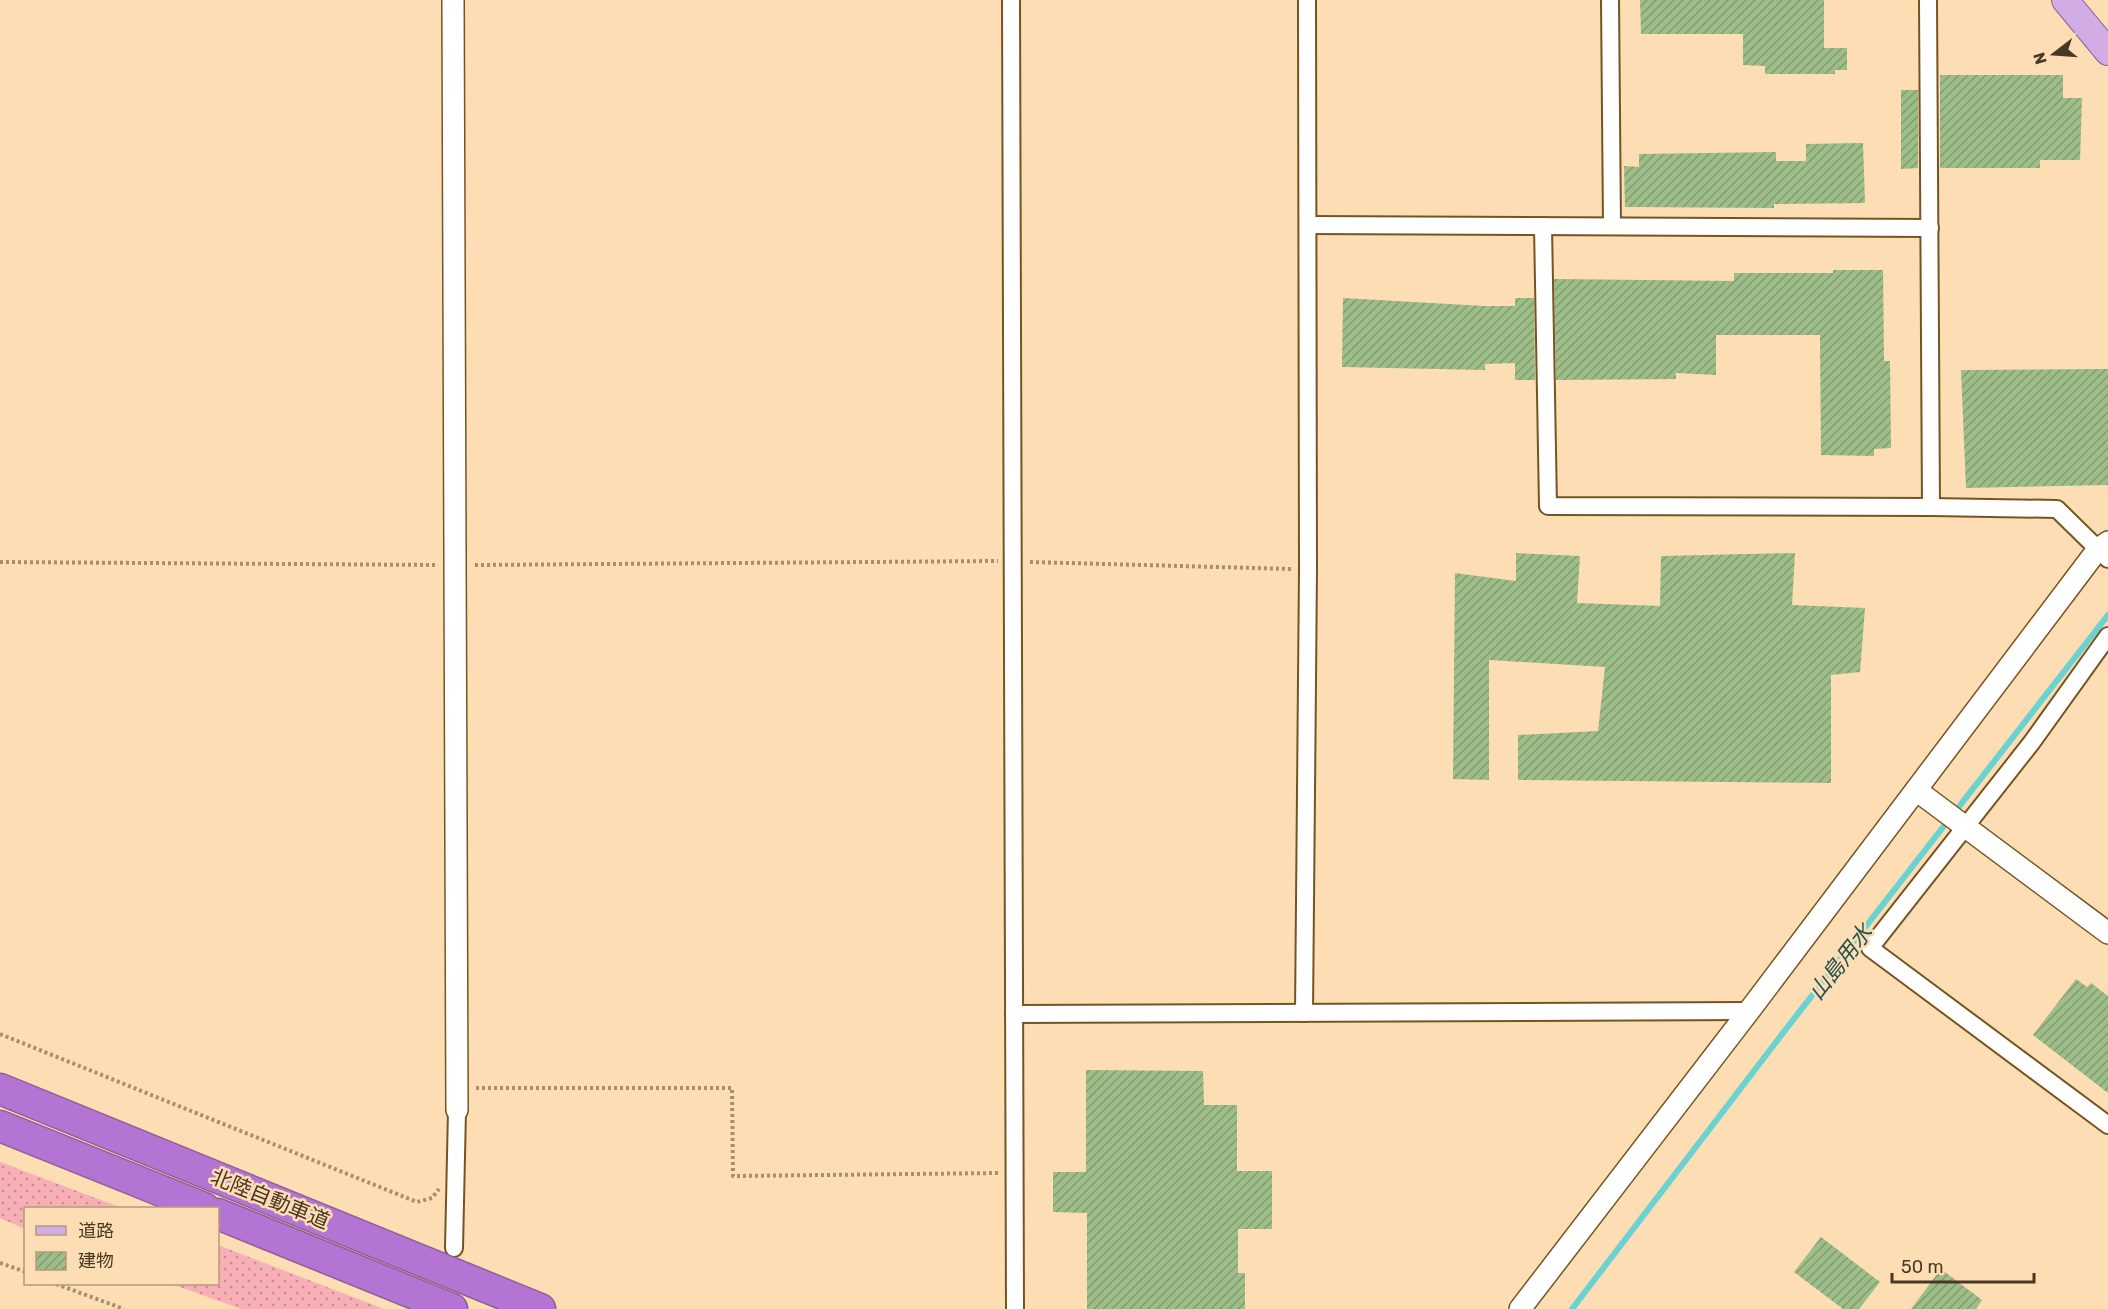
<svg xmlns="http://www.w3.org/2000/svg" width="2108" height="1309" viewBox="0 0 2108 1309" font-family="Rubik,'Noto Sans JP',sans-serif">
<defs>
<pattern id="grass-dots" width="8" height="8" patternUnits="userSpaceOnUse" patternTransform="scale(1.5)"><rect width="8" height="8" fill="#f8afb5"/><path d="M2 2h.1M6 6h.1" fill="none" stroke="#cb8f93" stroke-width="1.8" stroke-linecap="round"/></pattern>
<pattern id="building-hatch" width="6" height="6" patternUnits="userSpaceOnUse" patternTransform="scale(1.5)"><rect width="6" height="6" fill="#9dbd89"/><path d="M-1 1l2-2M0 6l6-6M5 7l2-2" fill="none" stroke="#829b70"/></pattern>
</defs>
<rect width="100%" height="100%" fill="#fdddb4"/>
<g fill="url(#grass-dots)">
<path d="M0,1162L122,1208H26L25,1229L0,1218Z"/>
<path d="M218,1245L384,1309H241L172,1284H218Z"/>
</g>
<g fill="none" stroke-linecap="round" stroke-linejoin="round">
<path stroke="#6ad2d0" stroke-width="6" d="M1572,1309L1786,1029L2108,615"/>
</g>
<g fill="url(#building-hatch)">
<path d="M1640,0H1824V48H1847V70H1835V74H1765V66L1743,65V34H1641Z"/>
<path d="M1940,75H2063V98H2082L2080,160H2040V168H1940Z"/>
<path d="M1901,90H1918V168L1901,169Z"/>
<path d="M1863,143L1865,203L1774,204V208L1625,207L1624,166L1639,167V154L1776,152V161H1806V144Z"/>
<path d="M1833,270H1883L1884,361H1890L1891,448L1874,449V456L1821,455L1820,335H1716V375L1676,373V379L1556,380L1554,279L1734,281V273H1833Z"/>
<path d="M1343,298L1484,306H1515V298H1534L1535,380H1515V363L1485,364V370L1342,367Z"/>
<path d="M2108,369V485L1966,488L1961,370Z"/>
<path d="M1516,553L1580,556L1577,603L1660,606L1661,556L1795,553L1792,605L1865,608L1860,672L1831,675V783L1518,780V735L1598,731L1605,667L1489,660V780L1453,779L1455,573L1516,581Z"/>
<path d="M2076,979L2087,987L2091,983L2108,996V1093L2033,1035Z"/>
<path d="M1086,1070L1203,1071L1204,1105H1237V1171H1272V1229H1238V1273H1245V1309H1087V1213L1053,1212V1172H1086Z"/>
<path d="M1821,1237L1880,1282L1859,1309H1843L1794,1272Z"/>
<path d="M1941,1269L1982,1300L1976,1309H1911Z"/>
</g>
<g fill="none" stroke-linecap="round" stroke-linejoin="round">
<g stroke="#765422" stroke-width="20">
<g id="minor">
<path d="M1011,0L1015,1309"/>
<path d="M1610,0L1612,226"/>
<path d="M1928,0L1931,507"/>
<path d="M1308,225L1930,228"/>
<path d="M1543,226L1548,506L1931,507L2057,509L2108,559"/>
<path d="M2108,636L2032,742L1870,948L2108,1125"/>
<path d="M1304,1013L1308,570L1307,0"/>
<path d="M1014,1014L1749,1011"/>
<path d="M454,1248L457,1110"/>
</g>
</g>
<g stroke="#765422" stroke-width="24">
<g id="tertiary">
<path d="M453,0L457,1110"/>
<path d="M1916,790L2108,933"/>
<path d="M1520,1309L1749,1011L2098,549L2108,542"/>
</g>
</g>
<g stroke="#8f5f96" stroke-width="28">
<path id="primary" d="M2065,0L2108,52"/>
</g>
<g stroke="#8f5f96" stroke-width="33">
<g id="motorway">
<path d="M0,1089L540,1309"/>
<path d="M0,1126L204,1208"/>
<path d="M218,1214L452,1309"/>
</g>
</g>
<g stroke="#a68e6f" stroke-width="4" stroke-dasharray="3 3" stroke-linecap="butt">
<path d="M0,562L437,565"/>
<path d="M1030,562L1292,569"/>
<path d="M475,565L998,561"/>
<path d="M0,1034L417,1202L432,1198L439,1189"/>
<path d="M476,1088H732L733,1176L1000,1173"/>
<path d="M0,1263L26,1272"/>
<path d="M56,1284L124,1309"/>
</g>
<use href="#minor" stroke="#fff" stroke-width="16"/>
<use href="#tertiary" stroke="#fff" stroke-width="21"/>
<use href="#primary" stroke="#d2ace5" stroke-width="26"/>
<use href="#motorway" stroke="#b474d3" stroke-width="30"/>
</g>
<g text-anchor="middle" stroke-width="5" stroke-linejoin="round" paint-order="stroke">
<g font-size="21" fill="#493924" stroke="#fdddb4">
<text transform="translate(270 1199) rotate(22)" y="7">北陸自動車道</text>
</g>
<g font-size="22" font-style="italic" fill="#235251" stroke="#fdddb4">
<text transform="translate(1840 962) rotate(-52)" y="8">山島用水</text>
</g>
</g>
<rect x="24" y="1207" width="195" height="78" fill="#fdddb4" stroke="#b59b7a" stroke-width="1.5"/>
<rect x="36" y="1226" width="30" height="9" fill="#d2ace5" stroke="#b59b7a" stroke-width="1.5"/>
<text x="78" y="1237" font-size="18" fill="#493924">道路</text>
<rect x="36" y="1252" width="30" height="18" fill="url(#building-hatch)" stroke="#b59b7a" stroke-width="1.5"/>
<text x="78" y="1267" font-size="18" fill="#493924">建物</text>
<g transform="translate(2054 54) rotate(253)" stroke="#fdddb4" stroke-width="4.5" paint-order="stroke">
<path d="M0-4.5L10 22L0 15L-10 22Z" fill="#493924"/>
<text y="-9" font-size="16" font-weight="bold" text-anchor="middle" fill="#493924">N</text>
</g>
<path d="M1892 1273v9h142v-9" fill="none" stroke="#493924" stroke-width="3"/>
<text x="1901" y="1273" font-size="18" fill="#493924" stroke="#fdddb4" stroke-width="4.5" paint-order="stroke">50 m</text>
</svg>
